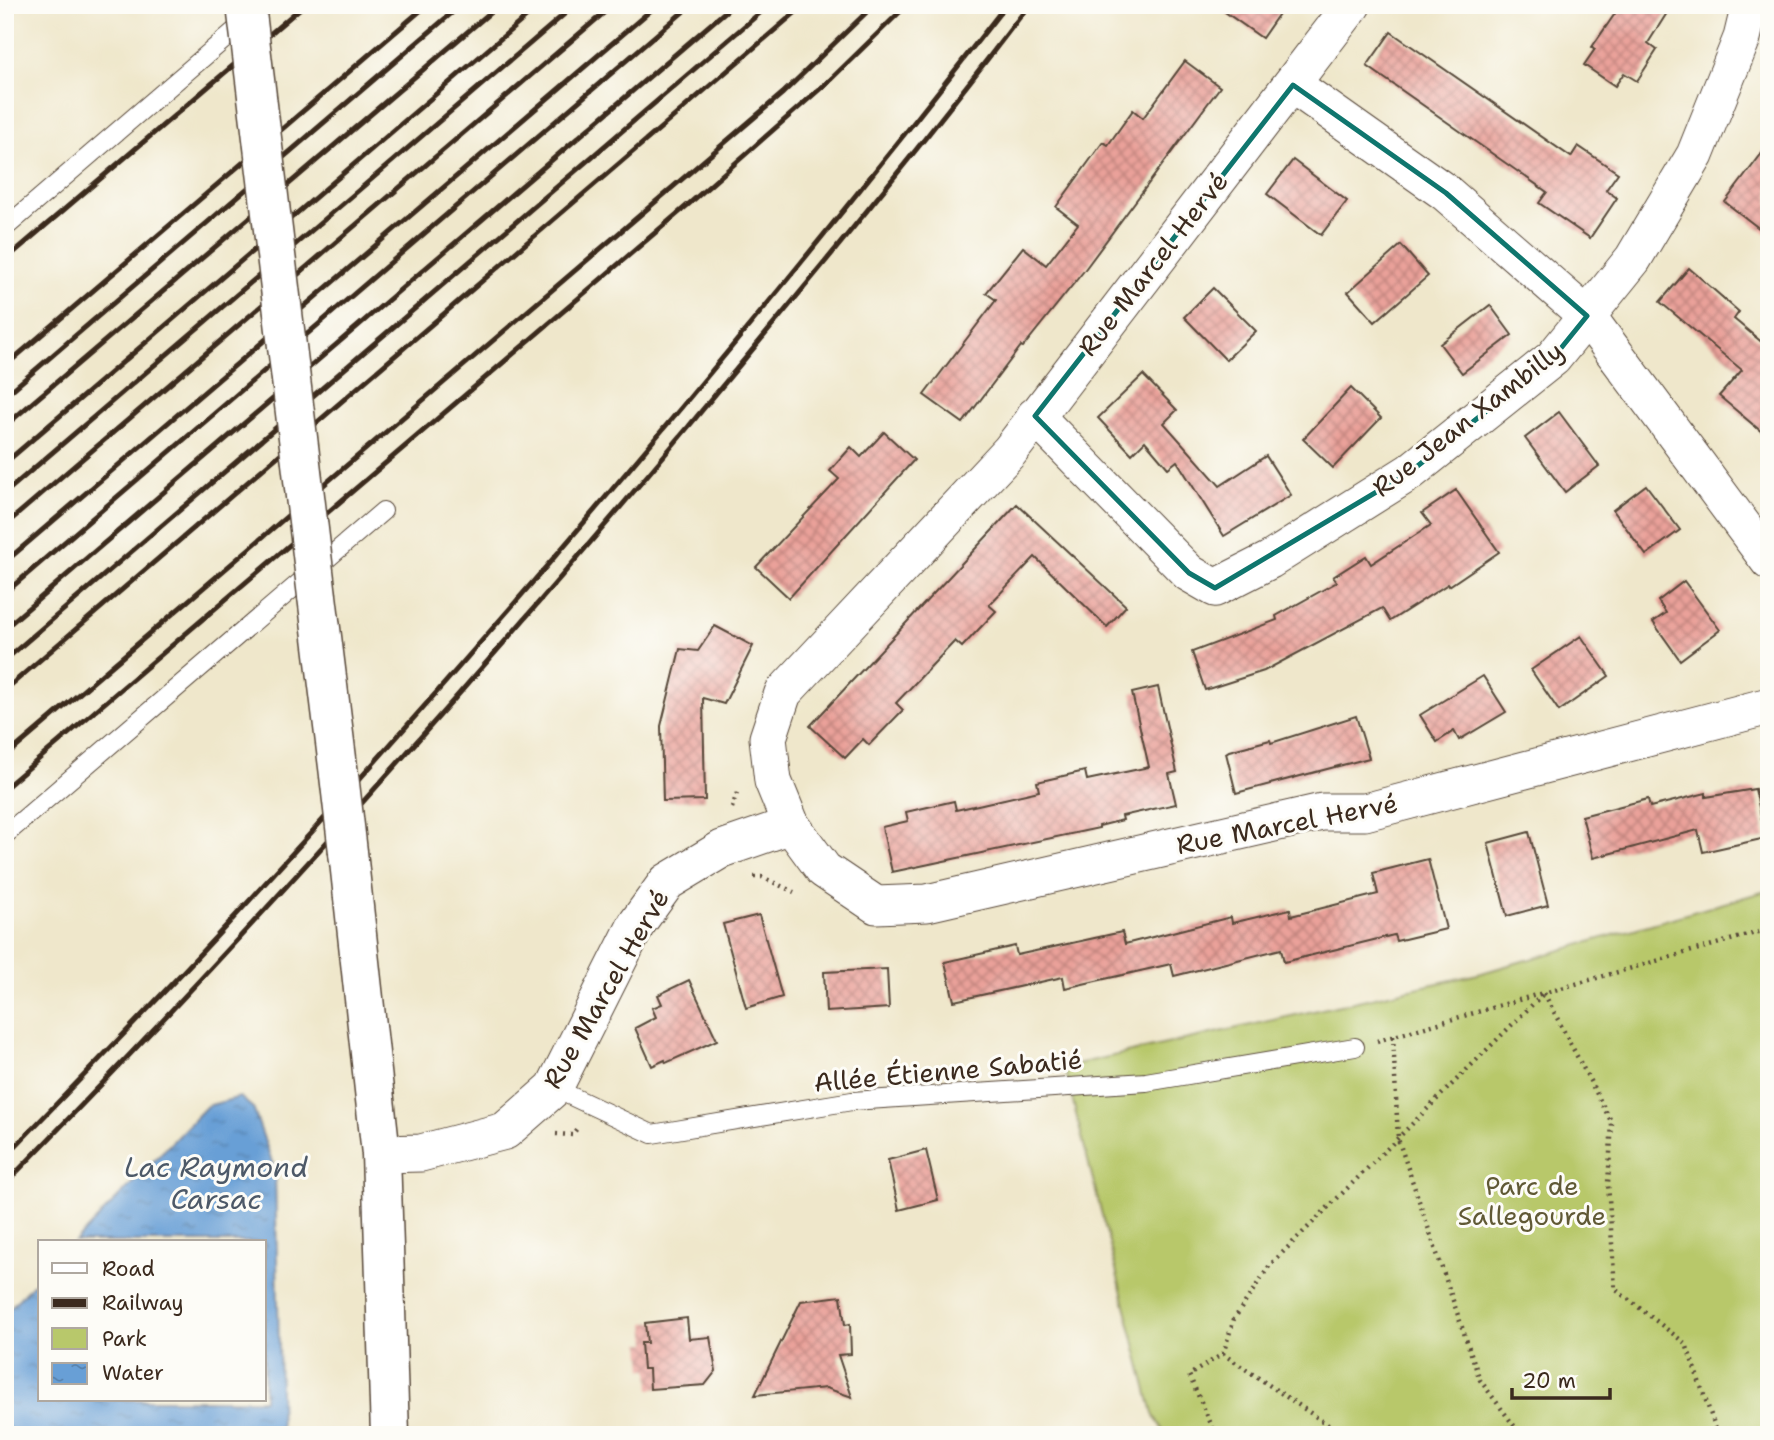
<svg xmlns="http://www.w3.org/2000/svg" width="1774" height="1440" viewBox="0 0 1774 1440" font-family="'Shantell Sans',sans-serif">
<defs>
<pattern id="water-ripples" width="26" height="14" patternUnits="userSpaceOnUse" patternTransform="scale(1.75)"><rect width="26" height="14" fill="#689fd6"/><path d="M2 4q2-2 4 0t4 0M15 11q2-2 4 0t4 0" fill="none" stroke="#5782ad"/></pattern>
<pattern id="building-cross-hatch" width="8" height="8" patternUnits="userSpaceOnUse" patternTransform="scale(1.75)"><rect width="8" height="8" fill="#eaa19a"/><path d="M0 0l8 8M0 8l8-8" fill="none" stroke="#bf837d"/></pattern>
</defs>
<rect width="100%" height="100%" fill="#fdfcf7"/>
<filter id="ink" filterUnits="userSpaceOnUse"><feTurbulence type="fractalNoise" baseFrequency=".0143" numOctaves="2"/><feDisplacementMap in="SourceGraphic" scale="14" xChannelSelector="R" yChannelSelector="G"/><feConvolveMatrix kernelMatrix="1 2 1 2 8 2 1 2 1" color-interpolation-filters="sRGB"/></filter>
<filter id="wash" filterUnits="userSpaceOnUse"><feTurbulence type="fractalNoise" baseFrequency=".00686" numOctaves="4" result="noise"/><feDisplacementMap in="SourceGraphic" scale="28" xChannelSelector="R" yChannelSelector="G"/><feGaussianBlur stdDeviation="1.57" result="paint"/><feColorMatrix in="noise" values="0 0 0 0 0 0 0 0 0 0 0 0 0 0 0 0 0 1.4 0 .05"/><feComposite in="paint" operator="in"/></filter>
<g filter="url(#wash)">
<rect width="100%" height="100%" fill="#efe7cb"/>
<path fill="#b8c86b" stroke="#7a7944" stroke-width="2" d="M1769,890V1435H1166L1153,1414L1064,1067L1478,974Z"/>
<path fill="url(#water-ripples)" stroke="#52647a" stroke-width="2" d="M240,1097L253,1108L275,1170L281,1435H5V1313L40,1277V1400H264V1242H75L207,1106Z"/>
<g id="blocks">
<g fill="url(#building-cross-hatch)">
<path d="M1215,5H1285L1262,38Z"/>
<path d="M1621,5H1672L1648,43L1657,50L1637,81L1624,73L1615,86L1584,65L1595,49L1592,47Z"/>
<path d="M1391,32L1571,157L1578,146L1618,173L1606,190L1617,198L1590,238L1539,203L1547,192L1367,66Z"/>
<path d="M1185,61L1220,87L1083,272L1023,347L1021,346L963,423L924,395L996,300L986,293L1023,247L1046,265L1078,224L1056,207L1103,142L1108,145L1133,110L1143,118Z"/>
<path d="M1769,144V236L1725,202Z"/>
<path d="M1293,160L1347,201L1321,235L1267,194Z"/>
<path d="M1401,245L1428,276L1375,322L1348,292Z"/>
<path d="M1689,268L1739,312L1734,319L1764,344L1769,338V438L1719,396L1742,370L1660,302Z"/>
<path d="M1213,288L1256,331L1226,360L1184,317Z"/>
<path d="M1490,305L1512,335L1462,373L1440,344Z"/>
<path d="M1143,375L1177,410L1164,423L1220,486L1266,456L1291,495L1224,536L1177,461L1168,468L1145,441L1132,454L1098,418Z"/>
<path d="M1351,388L1381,418L1333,468L1303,439Z"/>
<path d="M1559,412L1599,466L1565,492L1525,438Z"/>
<path d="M884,432L914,460L789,598L756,567L839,479L830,471L851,447L861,457Z"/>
<path d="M1646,485L1680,530L1646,555L1613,510Z"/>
<path d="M1456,490L1499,552L1449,586L1448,584L1390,621L1382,608L1264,671L1205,690L1192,652L1277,620L1276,616L1337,582L1333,577L1366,556L1371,564L1431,525L1422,513Z"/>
<path d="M1017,504L1126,606L1107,627L1035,557L989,605L996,611L962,647L955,641L896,703L903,710L869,745L863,739L845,758L810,726Z"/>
<path d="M1684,581L1720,630L1680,660L1653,622L1666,613L1658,601Z"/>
<path d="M715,626L753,646L724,704L703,698L705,800L663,801L661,726L680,649L698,651Z"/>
<path d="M1581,636L1609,676L1559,711L1531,670Z"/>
<path d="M1483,676L1506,712L1459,740L1454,731L1437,742L1420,715Z"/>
<path d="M1158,687L1177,772L1169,774L1176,804L1122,816L1123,820L1099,826V828L892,872L882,827L908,821L906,812L954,801L956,810L1039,791L1037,782L1085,771L1087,780L1149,767L1132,693Z"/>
<path d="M1356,716L1369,758L1236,793L1226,753L1229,751L1270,740L1271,743Z"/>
<path d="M1755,789L1766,838L1703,852L1698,830L1593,858L1582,816L1648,799L1650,807L1706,793V797Z"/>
<path d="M1529,832L1548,905L1507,916L1488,843Z"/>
<path d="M1428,859L1446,929L1396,941L1394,935L1284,962L1281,949L1174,976L1171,964L1065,988L1063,977L954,1001L945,962L1015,946L1017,955L1122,932L1125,944L1231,917L1232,923L1290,909L1291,916L1378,894L1373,873Z"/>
<path d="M759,915L782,997L746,1008L723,924Z"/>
<path d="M887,969L889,1008L826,1012L824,972Z"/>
<path d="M689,980L717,1040L666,1063L665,1060L652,1066L635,1028L656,1017L652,1008L662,1004L658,995Z"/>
<path d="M926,1150L938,1200L899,1210L888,1160Z"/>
<path d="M841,1296L845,1325L850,1324L851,1354L838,1355L852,1397L826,1388L755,1395L801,1301Z"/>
<path d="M687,1318L689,1339L710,1337L716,1371L705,1385L650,1389L649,1369H643L641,1343H647L645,1323Z"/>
</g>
</g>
</g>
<g filter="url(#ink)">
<use href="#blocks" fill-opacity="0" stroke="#564638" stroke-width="2"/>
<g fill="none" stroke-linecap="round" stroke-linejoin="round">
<g stroke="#564638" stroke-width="20">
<g id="lane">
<path d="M5,228L247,20"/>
<path d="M5,835L383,511"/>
<path d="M554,1088L652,1134L852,1101L1146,1082L1355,1047"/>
</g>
</g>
<g stroke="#564638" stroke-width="39">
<g id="street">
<path d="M1352,5L1010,451L783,693L768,738L773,781L791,825L824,870L876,905L927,903L1322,812H1365L1769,706"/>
<path d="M1293,85L1446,193L1587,316L1769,561"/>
<path d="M1035,416L1189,573L1215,588L1270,560L1410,472L1553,358L1633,259L1695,155L1742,38L1750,5"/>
<path d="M381,1154L421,1153L505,1131L554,1088L636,925L667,882L722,849L791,825"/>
</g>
</g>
<g stroke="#564638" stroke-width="41">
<g id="secondary">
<path d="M317,596L339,775"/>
<path d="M348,852L381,1154L390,1435"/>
</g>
</g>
<g stroke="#564638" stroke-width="4.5" stroke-dasharray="2 5" stroke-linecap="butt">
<path d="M732,808L738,790"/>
<path d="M754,877H762L794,892"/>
<path d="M1393,1036L1398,1139L1480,1380L1521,1435"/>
<path d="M1377,1041L1543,993"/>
<path d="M556,1134L572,1135L578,1127"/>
<path d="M1223,1354L1234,1319L1270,1265L1544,993"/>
<path d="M1216,1435L1189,1375L1223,1354L1343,1435"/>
<path d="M1718,1435L1686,1344L1615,1289L1608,1183L1612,1123L1544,993L1769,929"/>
</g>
<use href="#lane" stroke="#fff" stroke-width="18"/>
<use href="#street" stroke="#fff" stroke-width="37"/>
<use href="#secondary" stroke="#fff" stroke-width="38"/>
<g stroke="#3b2a1e" stroke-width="5">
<path d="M5,260L304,5"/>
<path d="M5,366L427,5"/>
<path d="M5,396L461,5"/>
<path d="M5,426L499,5"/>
<path d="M5,463L540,5"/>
<path d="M5,493L575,5"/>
<path d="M5,525L613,5"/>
<path d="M5,562L657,5"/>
<path d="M5,593L691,5"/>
<path d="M5,628L733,5"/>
<path d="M5,660L769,5"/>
<path d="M5,690L804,5"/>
<path d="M5,757L783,93L874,5"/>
<path d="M5,788L690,203L830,80L907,5"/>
<path d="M5,1157C83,1076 162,996 238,913C506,621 763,318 1006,5"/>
<path d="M5,1184C243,941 470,687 689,426C804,288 920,149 1029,5"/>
</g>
<g stroke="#564638" stroke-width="41" stroke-linecap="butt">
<g id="secondary-bridge">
<path d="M246,5L317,596"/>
<path d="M339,775L348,852"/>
</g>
</g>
<use href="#secondary-bridge" stroke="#fff" stroke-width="38"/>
</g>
</g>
<path fill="none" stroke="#0f766e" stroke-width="5" stroke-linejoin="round" d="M1293,85L1446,193L1587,316L1553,358L1410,472L1215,588L1189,573L1035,416Z"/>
<g text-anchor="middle" stroke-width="6" stroke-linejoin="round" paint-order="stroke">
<g font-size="26" fill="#3b2a1e" stroke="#fdfcf7">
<text transform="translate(1153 264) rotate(-52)" y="9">Rue Marcel Hervé</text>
<text transform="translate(1468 419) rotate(-38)" y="9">Rue Jean Xambilly</text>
<text transform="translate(1287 824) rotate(-11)" y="9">Rue Marcel Hervé</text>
<text transform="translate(606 989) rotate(-60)" y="9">Rue Marcel Hervé</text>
<text transform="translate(948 1071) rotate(-5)" y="9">Allée Étienne Sabatié</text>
</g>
<g font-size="26" fill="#605935" stroke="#fdfcf7">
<text x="1532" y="1195">Parc de<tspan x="1532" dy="30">Sallegourde</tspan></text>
</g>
<g font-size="28" font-style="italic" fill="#4d5968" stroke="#fdfcf7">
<text x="216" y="1177">Lac Raymond<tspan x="216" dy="32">Carsac</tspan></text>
</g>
</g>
<rect width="1774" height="1440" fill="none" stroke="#fdfcf7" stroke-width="28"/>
<rect x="38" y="1240" width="228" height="161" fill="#fdfcf7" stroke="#afa8a0" stroke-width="2"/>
<rect x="52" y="1263" width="35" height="10" fill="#ffffff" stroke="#afa8a0" stroke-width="2"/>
<text x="102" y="1276" font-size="21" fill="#3b2a1e">Road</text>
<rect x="52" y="1298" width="35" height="10" fill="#3b2a1e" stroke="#afa8a0" stroke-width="2"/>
<text x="102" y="1310" font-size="21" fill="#3b2a1e">Railway</text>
<rect x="52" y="1328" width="35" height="21" fill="#b8c86b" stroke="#afa8a0" stroke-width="2"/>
<text x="102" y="1346" font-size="21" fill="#3b2a1e">Park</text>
<rect x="52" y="1363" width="35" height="21" fill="url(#water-ripples)" stroke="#afa8a0" stroke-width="2"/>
<text x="102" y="1380" font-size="21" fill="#3b2a1e">Water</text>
<path d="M1512 1388v10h98v-10" fill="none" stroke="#3b2a1e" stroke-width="3.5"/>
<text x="1522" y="1388" font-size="21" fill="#3b2a1e" stroke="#fdfcf7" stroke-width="5" paint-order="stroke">20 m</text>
</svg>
